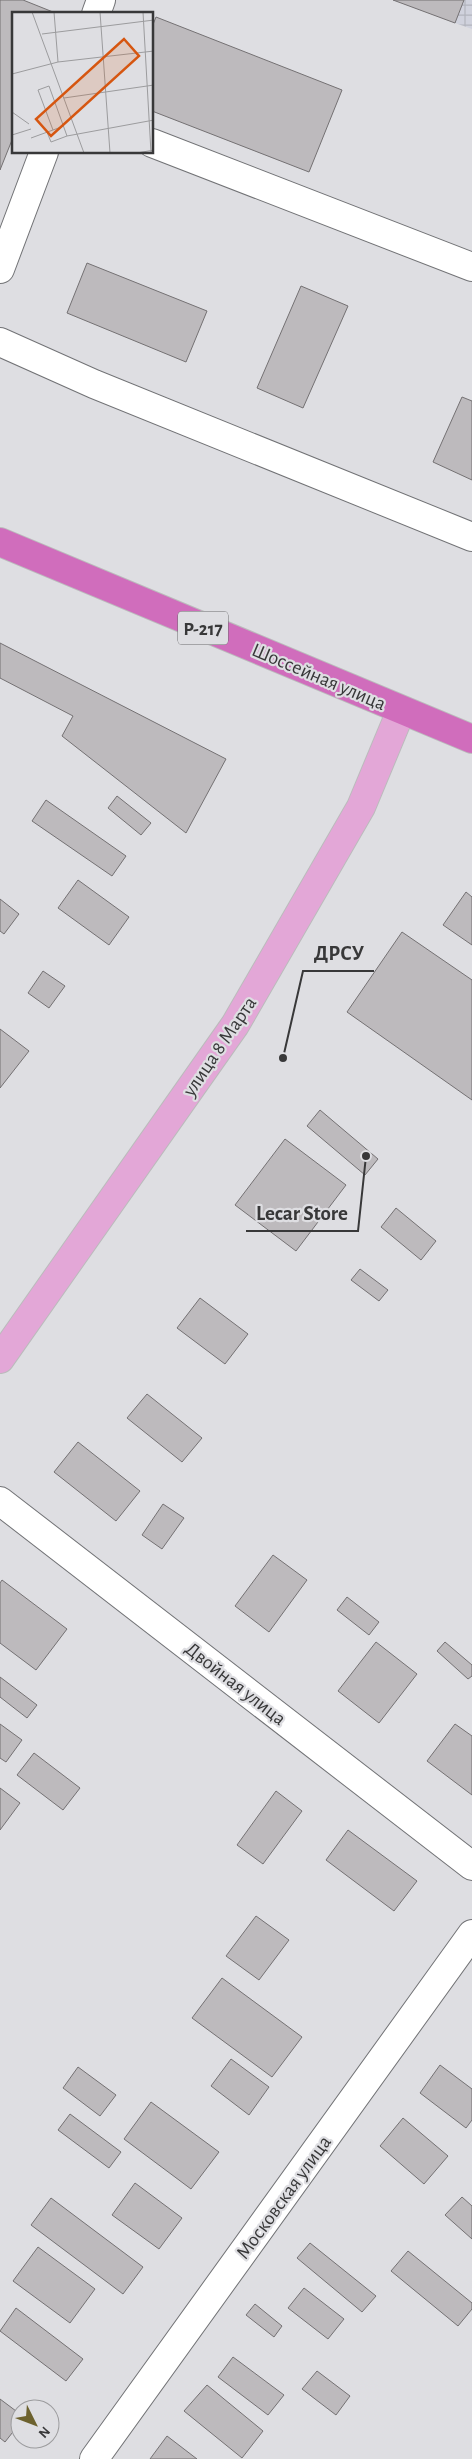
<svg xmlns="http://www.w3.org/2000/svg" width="472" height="2459" viewBox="0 0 472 2459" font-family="'Alegreya Sans',sans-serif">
<defs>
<pattern id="industrial-grid" width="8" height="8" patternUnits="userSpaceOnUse" patternTransform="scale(1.25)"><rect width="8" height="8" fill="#d0d2dd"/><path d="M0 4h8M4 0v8" fill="none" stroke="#b3b5be"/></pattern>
</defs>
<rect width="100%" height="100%" fill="#dedee2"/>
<path fill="url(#industrial-grid)" d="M393,0H472V29L455,23Z"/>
<g fill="#bdbabd" stroke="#747173">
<path d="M0,0H23L58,14H14V135L0,170Z"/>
<path d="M393,0H464L455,23Z"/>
<path d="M156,17L342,90L309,172L152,111V27Z"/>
<path d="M87,263L207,311L186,362L67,313Z"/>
<path d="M301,286L348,306L303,408L257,388Z"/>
<path d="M462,397L472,401V480L433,462Z"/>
<path d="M0,643L226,759L186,833L62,736L73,716L0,678Z"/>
<path d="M117,796L151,823L141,835L108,808Z"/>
<path d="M46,800L126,856L112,876L32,821Z"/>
<path d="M78,880L129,917L109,945L58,908Z"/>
<path d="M466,892L472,897V945L443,925Z"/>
<path d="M0,899L19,914L4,934L0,931Z"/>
<path d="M402,932L472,980V1100L347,1012Z"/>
<path d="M43,971L65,986L49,1008L28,993Z"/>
<path d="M0,1029L29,1051L0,1088Z"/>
<path d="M320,1110L378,1159L365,1175L307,1126Z"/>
<path d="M285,1139L346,1185L296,1251L235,1205Z"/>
<path d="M396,1208L436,1241L421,1260L381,1227Z"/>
<path d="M360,1269L388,1290L379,1301L351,1280Z"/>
<path d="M200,1298L248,1334L225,1364L177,1328Z"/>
<path d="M147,1394L202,1438L182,1462L127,1418Z"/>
<path d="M78,1442L140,1491L116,1521L54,1472Z"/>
<path d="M163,1504L184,1518L162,1549L142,1535Z"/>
<path d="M273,1555L307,1580L269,1632L235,1606Z"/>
<path d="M2,1580L67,1629L36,1670L0,1643V1583Z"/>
<path d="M347,1597L379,1622L369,1635L337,1610Z"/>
<path d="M376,1642L417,1674L379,1723L338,1691Z"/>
<path d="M445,1642L472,1665V1676L468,1679L437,1651Z"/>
<path d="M0,1677L37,1705L27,1718L0,1697Z"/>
<path d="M0,1724L22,1740L6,1762L0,1758Z"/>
<path d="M455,1724L472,1736V1795L427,1761Z"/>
<path d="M34,1753L80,1788L63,1810L17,1775Z"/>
<path d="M0,1788L20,1803L0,1830Z"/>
<path d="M276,1791L302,1811L263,1864L237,1845Z"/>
<path d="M348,1830L417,1881L394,1911L326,1860Z"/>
<path d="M256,1916L289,1940L259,1980L226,1956Z"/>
<path d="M222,1978L302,2037L272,2077L192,2018Z"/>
<path d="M231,2059L269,2087L249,2115L211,2086Z"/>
<path d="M440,2065L472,2089V2120L466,2128L420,2093Z"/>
<path d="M78,2067L116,2095L100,2116L63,2088Z"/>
<path d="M151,2102L219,2152L191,2189L124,2139Z"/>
<path d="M70,2114L121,2152L109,2168L58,2130Z"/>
<path d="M403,2118L448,2156L424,2184L380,2146Z"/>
<path d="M135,2183L182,2218L159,2249L112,2215Z"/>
<path d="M462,2197L472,2206V2239L445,2215Z"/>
<path d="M51,2198L143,2267L123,2294L31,2225Z"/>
<path d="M310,2243L376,2296L362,2312L297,2258Z"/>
<path d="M38,2247L95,2289L70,2323L13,2281Z"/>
<path d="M408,2251L472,2303V2309L458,2326L391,2271Z"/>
<path d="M304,2288L344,2319L328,2339L288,2308Z"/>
<path d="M255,2304L282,2326L274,2337L246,2315Z"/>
<path d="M16,2308L83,2359L66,2381L0,2331Z"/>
<path d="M233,2357L284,2395L268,2415L218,2377Z"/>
<path d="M317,2371L350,2396L336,2415L302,2389Z"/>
<path d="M207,2385L263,2431L242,2458L184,2411Z"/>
<path d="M0,2399L20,2414V2423L5,2442L0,2438Z"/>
<path d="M167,2436L197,2459H150Z"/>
</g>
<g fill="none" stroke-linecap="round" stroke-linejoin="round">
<g stroke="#727376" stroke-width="30">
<g id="minor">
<path d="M96,14L101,0"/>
<path d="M152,143L472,267"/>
<path d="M0,269L44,152"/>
<path d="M0,342L94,384L472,537"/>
<path d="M0,1501L472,1866"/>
<path d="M94,2459L472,1934"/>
</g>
</g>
<g stroke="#bbbbbc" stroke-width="30">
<path id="major" d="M0,1359L235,1025L361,807L401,711"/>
</g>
<g stroke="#bbbbbc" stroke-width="30">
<path id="highway" d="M0,542L472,739"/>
</g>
<use href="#minor" stroke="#fff" stroke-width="28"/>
<use href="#major" stroke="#e3a7d7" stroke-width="28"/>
<use href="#highway" stroke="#d06dbc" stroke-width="28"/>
</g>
<g text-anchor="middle" stroke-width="4.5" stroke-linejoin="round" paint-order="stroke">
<rect fill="#dedee2" stroke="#6a6a6c" stroke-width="1" x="178" y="611.5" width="50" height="33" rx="4"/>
<g font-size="19" font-weight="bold" fill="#383839">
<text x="203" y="635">Р-217</text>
</g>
<g font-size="20" fill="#383839" stroke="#dedee2">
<text transform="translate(319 676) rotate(23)" y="7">Шоссейная улица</text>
<text transform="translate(219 1046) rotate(-56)" y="7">улица 8 Марта</text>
<text transform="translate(236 1683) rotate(38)" y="7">Двойная улица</text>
<text transform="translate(283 2197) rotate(-54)" y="7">Московская улица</text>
</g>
</g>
<g transform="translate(12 12)">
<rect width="141" height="141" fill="#dedee2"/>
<path fill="none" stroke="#9c9c9e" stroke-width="1" d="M20,0L72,141M42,0L46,50M88,0L98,141M131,0L139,141M30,22L142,8M0,62L46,50L142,39M52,86L142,73M0,100L17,112M41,118L26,78L37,74L55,124M35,120L39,130L55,124L142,108M0,123L19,117M19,126L52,114M125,141L142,138"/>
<path fill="#d65610" fill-opacity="0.15" stroke="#d65610" stroke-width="2.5" d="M112,27L127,44L39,124L24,107Z"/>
<rect width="141" height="141" fill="none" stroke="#383839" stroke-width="2.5"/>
</g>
<path fill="none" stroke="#383839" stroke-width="2" d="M283 1058L303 971H374M366 1156L358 1231H246"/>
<g fill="#383839" stroke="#dedee2" stroke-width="2">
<circle cx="283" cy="1058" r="5"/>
<circle cx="366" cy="1156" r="5"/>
</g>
<g font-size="21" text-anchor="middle" font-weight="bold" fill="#383839" stroke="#dedee2" stroke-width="4.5" stroke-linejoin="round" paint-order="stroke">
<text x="339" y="960">ДРСУ</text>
<text x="302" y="1220">Lecar Store</text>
</g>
<g transform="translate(35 2424) rotate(132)"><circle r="24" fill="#dedee2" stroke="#9c9c9e"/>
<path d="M0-4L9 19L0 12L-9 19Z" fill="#6c612e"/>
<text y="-8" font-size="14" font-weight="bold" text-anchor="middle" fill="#383839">N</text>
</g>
</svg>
